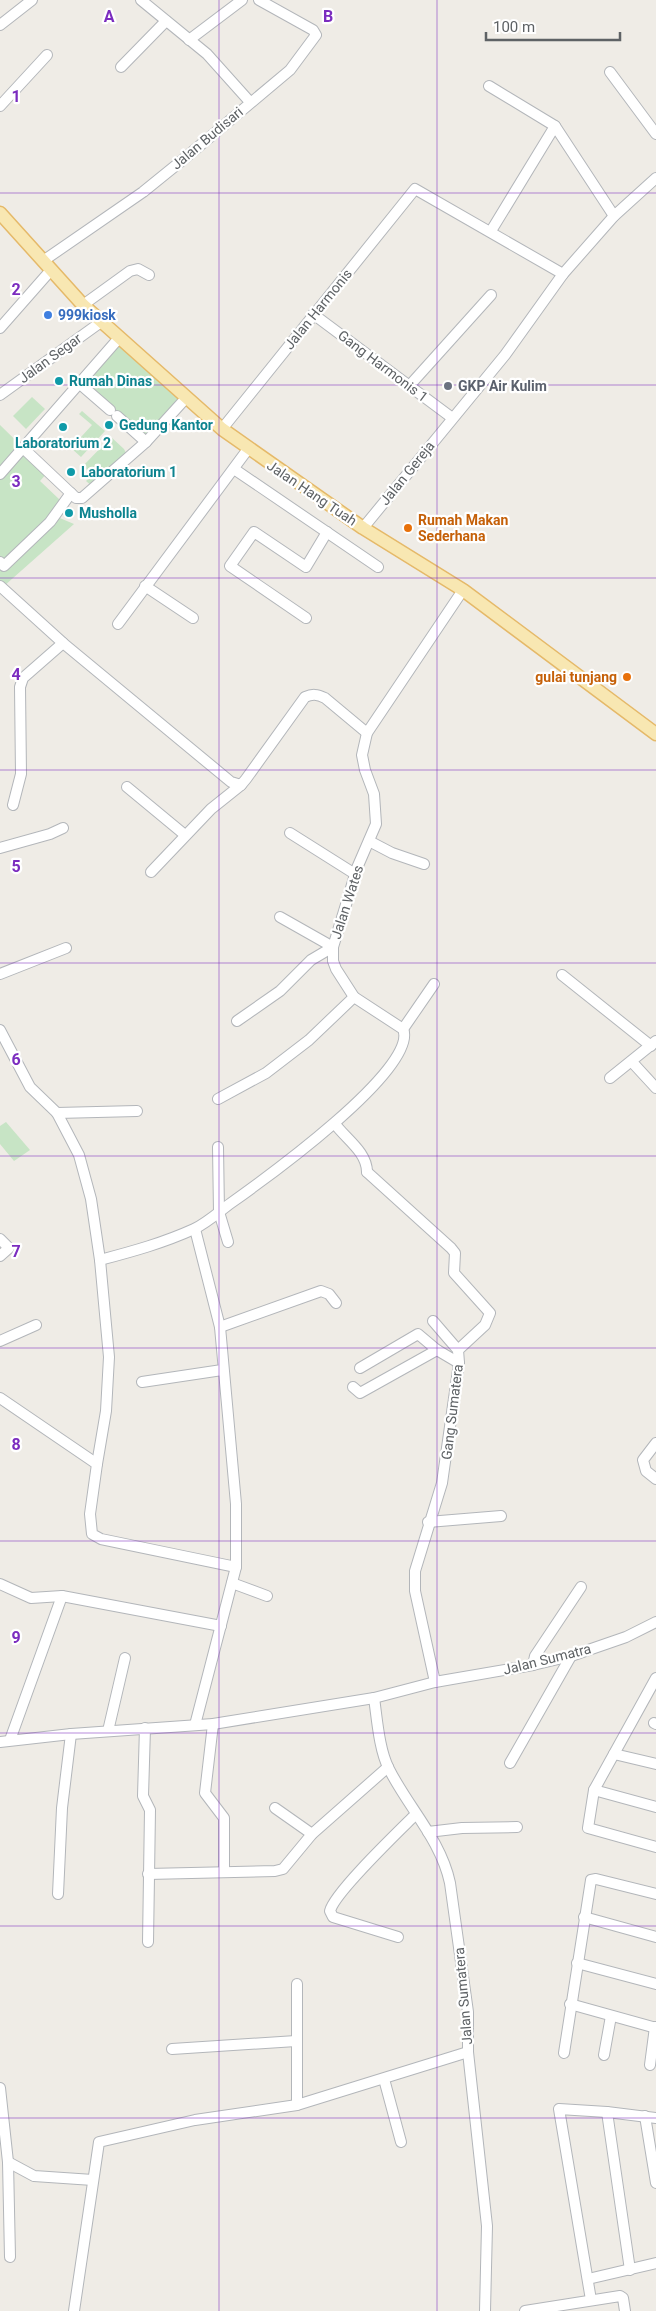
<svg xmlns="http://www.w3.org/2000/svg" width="656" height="2311" viewBox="0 0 656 2311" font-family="Roboto,sans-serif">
<rect width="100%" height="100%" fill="#efece6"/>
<g fill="#c7e4c5">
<path d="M117,341L183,401L146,442L113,408L80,384Z"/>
<path d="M32,397L45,409L26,429L13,416Z"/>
<path d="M82,411L105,431L81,457L71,448L92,425L79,414Z"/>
<path d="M0,425L48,472L40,481L60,500L68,491L55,516L74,524L4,586L0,582Z"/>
<path d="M111,437L124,449L126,453L93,487L86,481L92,475L83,466Z"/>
<path d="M6,1122L30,1150L14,1161L0,1144V1126Z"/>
</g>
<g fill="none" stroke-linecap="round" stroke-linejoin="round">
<g stroke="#b3b6ba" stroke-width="12">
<g id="minor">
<path d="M141,0L207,54L250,102"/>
<path d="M0,25L32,0"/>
<path d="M189,40L242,0"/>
<path d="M121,67L166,21"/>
<path d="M610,72L656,134"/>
<path d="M489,86L555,126"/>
<path d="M0,106L47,55"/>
<path d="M491,231L555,126L614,216"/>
<path d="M43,261L143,192L185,158L290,70L316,35L313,30L259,0"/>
<path d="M83,305L130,271L138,269L149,275"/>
<path d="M313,314L451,417"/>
<path d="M0,328L51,270"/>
<path d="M80,384L110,410"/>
<path d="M410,385L491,295"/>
<path d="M0,395L101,322"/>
<path d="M117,416L146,442"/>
<path d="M222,429L415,189L563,274L614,216L656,178"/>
<path d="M23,448L76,498H82L146,442L186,398"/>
<path d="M234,469L378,567"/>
<path d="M0,474L119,338"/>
<path d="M363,528L505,355L563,274"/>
<path d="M0,562L4,566L50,522L71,493"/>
<path d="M0,586L63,643L231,782L241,785L246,779L305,697C312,694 317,694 325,698L367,733"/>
<path d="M145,586L193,618"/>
<path d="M306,618L230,566L254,532L306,567L327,532"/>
<path d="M118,624L248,449"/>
<path d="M127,787L185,835"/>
<path d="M13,805L21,774L20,687L23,678L63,643"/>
<path d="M290,833L355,874"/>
<path d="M369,841L392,853L424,864"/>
<path d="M0,848L50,834L63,828"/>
<path d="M151,872L211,809L241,785"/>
<path d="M280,917L333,947"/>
<path d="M0,974L66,948"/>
<path d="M562,975L651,1046"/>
<path d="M237,1021L280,991L311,960L333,947"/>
<path d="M403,1029L434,984"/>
<path d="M0,1030L30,1087L57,1113L79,1155L91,1199L100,1260L109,1357L106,1411L97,1464"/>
<path d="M632,1062L656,1088"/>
<path d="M610,1078L656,1041"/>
<path d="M218,1099L266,1073L309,1040L354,997"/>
<path d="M57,1113L137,1111"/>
<path d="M335,1124C346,1139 367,1152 367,1172"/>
<path d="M218,1147L219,1212L228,1242"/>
<path d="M367,1172L451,1248L455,1253L454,1273L490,1313L485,1325L458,1350L459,1363L442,1483L415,1571V1591L435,1682"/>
<path d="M195,1229L220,1327L236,1504V1567L195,1725"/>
<path d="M0,1239L9,1248L0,1256"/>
<path d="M100,1260C134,1251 163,1243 194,1229C207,1223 220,1211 231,1203C262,1181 420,1068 403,1029L354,997L336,969L333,961V947L348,898L357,868L376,824L374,794L365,770L362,755L367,733L463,590"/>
<path d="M433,1321L458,1350"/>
<path d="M220,1327L321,1291L329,1294L336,1303"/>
<path d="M0,1341L36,1325"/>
<path d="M360,1368L418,1334L437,1350L459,1363"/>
<path d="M142,1382L222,1370"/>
<path d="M353,1387L360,1393L437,1350"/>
<path d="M0,1398L97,1464L90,1514L92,1534L101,1539L236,1567"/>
<path d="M656,1443L643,1460L646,1471L656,1479"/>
<path d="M428,1522L501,1516"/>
<path d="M232,1583L267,1596"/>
<path d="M0,1584L31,1598L62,1596L221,1626"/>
<path d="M533,1665L535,1656L581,1587"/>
<path d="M656,1678L594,1790L588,1828L656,1847"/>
<path d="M374,1698C377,1718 379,1750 389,1769C408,1807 441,1840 450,1883L468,2012V2052L487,2226L485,2311"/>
<path d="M654,1723L656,1724"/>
<path d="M213,1724L205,1793L224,1818V1871"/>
<path d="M145,1728L143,1796L150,1810L148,1942"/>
<path d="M108,1731L125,1658"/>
<path d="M10,1740L62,1596"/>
<path d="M0,1742L71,1734L213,1724L374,1698L435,1682L533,1665L571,1656L626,1637L656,1622"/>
<path d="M614,1754L656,1764"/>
<path d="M510,1763L571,1656"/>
<path d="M594,1790L656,1807"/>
<path d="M275,1808L312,1834"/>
<path d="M428,1832L462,1828L517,1827"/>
<path d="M148,1874L275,1871L283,1869L312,1834L388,1767"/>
<path d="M58,1894L62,1808L71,1734"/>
<path d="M584,1917L656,1937"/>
<path d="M398,1937L333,1917L330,1911C334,1893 399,1831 415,1815"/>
<path d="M577,1963L656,1984"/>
<path d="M297,1984V2105"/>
<path d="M570,2004L656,2028"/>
<path d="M172,2049L296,2041"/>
<path d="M564,2053L591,1880L596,1879L656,1894"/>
<path d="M604,2055L611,2016"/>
<path d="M650,2065L655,2027"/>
<path d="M384,2079L401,2142"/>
<path d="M0,2088L8,2162L10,2257"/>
<path d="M607,2112L630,2270"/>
<path d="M645,2116L656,2183"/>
<path d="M8,2162L34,2176L93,2180"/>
<path d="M588,2279L656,2263"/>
<path d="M591,2300L559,2109L607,2112L656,2118"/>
<path d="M74,2311L99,2142L195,2120L297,2105L468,2052"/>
<path d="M525,2311L620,2296L623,2298L625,2311"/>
</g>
</g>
<g stroke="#e5b969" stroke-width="15">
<path id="major" d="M0,213L83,305L222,429L363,528L463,590L656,734"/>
</g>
<use href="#minor" stroke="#fff" stroke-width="10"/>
<use href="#major" stroke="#f8e7b2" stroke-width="12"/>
</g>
<path fill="none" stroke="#7b2cbf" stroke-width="1" stroke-opacity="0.55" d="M219,0V2311M437,0V2311M0,193H656M0,385H656M0,578H656M0,770H656M0,963H656M0,1156H656M0,1348H656M0,1541H656M0,1733H656M0,1926H656M0,2118H656"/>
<circle fill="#3f7fe0" stroke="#fff" stroke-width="2" cx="48" cy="315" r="5"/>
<g fill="#0f9aa8" stroke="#fff" stroke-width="2">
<circle cx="59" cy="381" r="5"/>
<circle cx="109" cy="425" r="5"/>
<circle cx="63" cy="427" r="5"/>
<circle cx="71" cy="472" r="5"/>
<circle cx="69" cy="513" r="5"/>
</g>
<circle fill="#6b7280" stroke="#fff" stroke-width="2" cx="448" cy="386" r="5"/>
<g fill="#e8710a" stroke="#fff" stroke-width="2">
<circle cx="408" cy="528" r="5"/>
<circle cx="627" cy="677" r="5"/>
</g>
<g text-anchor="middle" stroke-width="4.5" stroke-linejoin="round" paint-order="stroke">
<g font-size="14" fill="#5e6265" stroke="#fff">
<text transform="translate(207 138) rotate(-40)" y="5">Jalan Budisari</text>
<text transform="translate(318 309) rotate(-51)" y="5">Jalan Harmonis</text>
<text transform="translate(50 358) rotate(-36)" y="5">Jalan Segar</text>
<text transform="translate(383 366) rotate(37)" y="5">Gang Harmonis 1</text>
<text transform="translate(407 473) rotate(-51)" y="5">Jalan Gereja</text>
<text transform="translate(312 493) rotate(34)" y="5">Jalan Hang Tuah</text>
<text transform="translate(347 902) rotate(-72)" y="5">Jalan Wates</text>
<text transform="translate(452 1412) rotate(-83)" y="5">Gang Sumatera</text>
<text transform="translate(547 1659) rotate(-14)" y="5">Jalan Sumatra</text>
<text transform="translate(463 1996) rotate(-95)" y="5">Jalan Sumatera</text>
</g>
<g font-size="14" font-weight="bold" fill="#366cbe" stroke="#fff" text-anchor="start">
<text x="58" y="320">999kiosk</text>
</g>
<g font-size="14" font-weight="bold" fill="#0d838f" stroke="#fff" text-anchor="start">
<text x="69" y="386">Rumah Dinas</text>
<text x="119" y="430">Gedung Kantor</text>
<text x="63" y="448" text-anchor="middle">Laboratorium 2</text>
<text x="81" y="477">Laboratorium 1</text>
<text x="79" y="518">Musholla</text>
</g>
<g font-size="14" font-weight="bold" fill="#5b616d" stroke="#fff" text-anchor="start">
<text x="458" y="391">GKP Air Kulim</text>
</g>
<g font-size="14" font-weight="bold" fill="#c56008" stroke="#fff" text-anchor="start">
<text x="418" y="525">Rumah Makan<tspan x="418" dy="16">Sederhana</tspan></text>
<text x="617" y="682" text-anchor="end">gulai tunjang</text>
</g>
</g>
<g font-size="16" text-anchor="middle" font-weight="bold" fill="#7b2cbf" stroke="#fff" stroke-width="4.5" stroke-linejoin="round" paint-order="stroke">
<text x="109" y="22">A</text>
<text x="328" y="22">B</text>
<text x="16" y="102">1</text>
<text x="16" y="295">2</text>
<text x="16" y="487">3</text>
<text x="16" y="680">4</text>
<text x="16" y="872">5</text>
<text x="16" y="1065">6</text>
<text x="16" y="1257">7</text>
<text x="16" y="1450">8</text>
<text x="16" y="1643">9</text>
</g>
<path d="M486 32v8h134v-8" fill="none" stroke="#5e6265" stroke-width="2.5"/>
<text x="493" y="32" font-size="15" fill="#5e6265" stroke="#ffffff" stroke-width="4" paint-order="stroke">100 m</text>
</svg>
